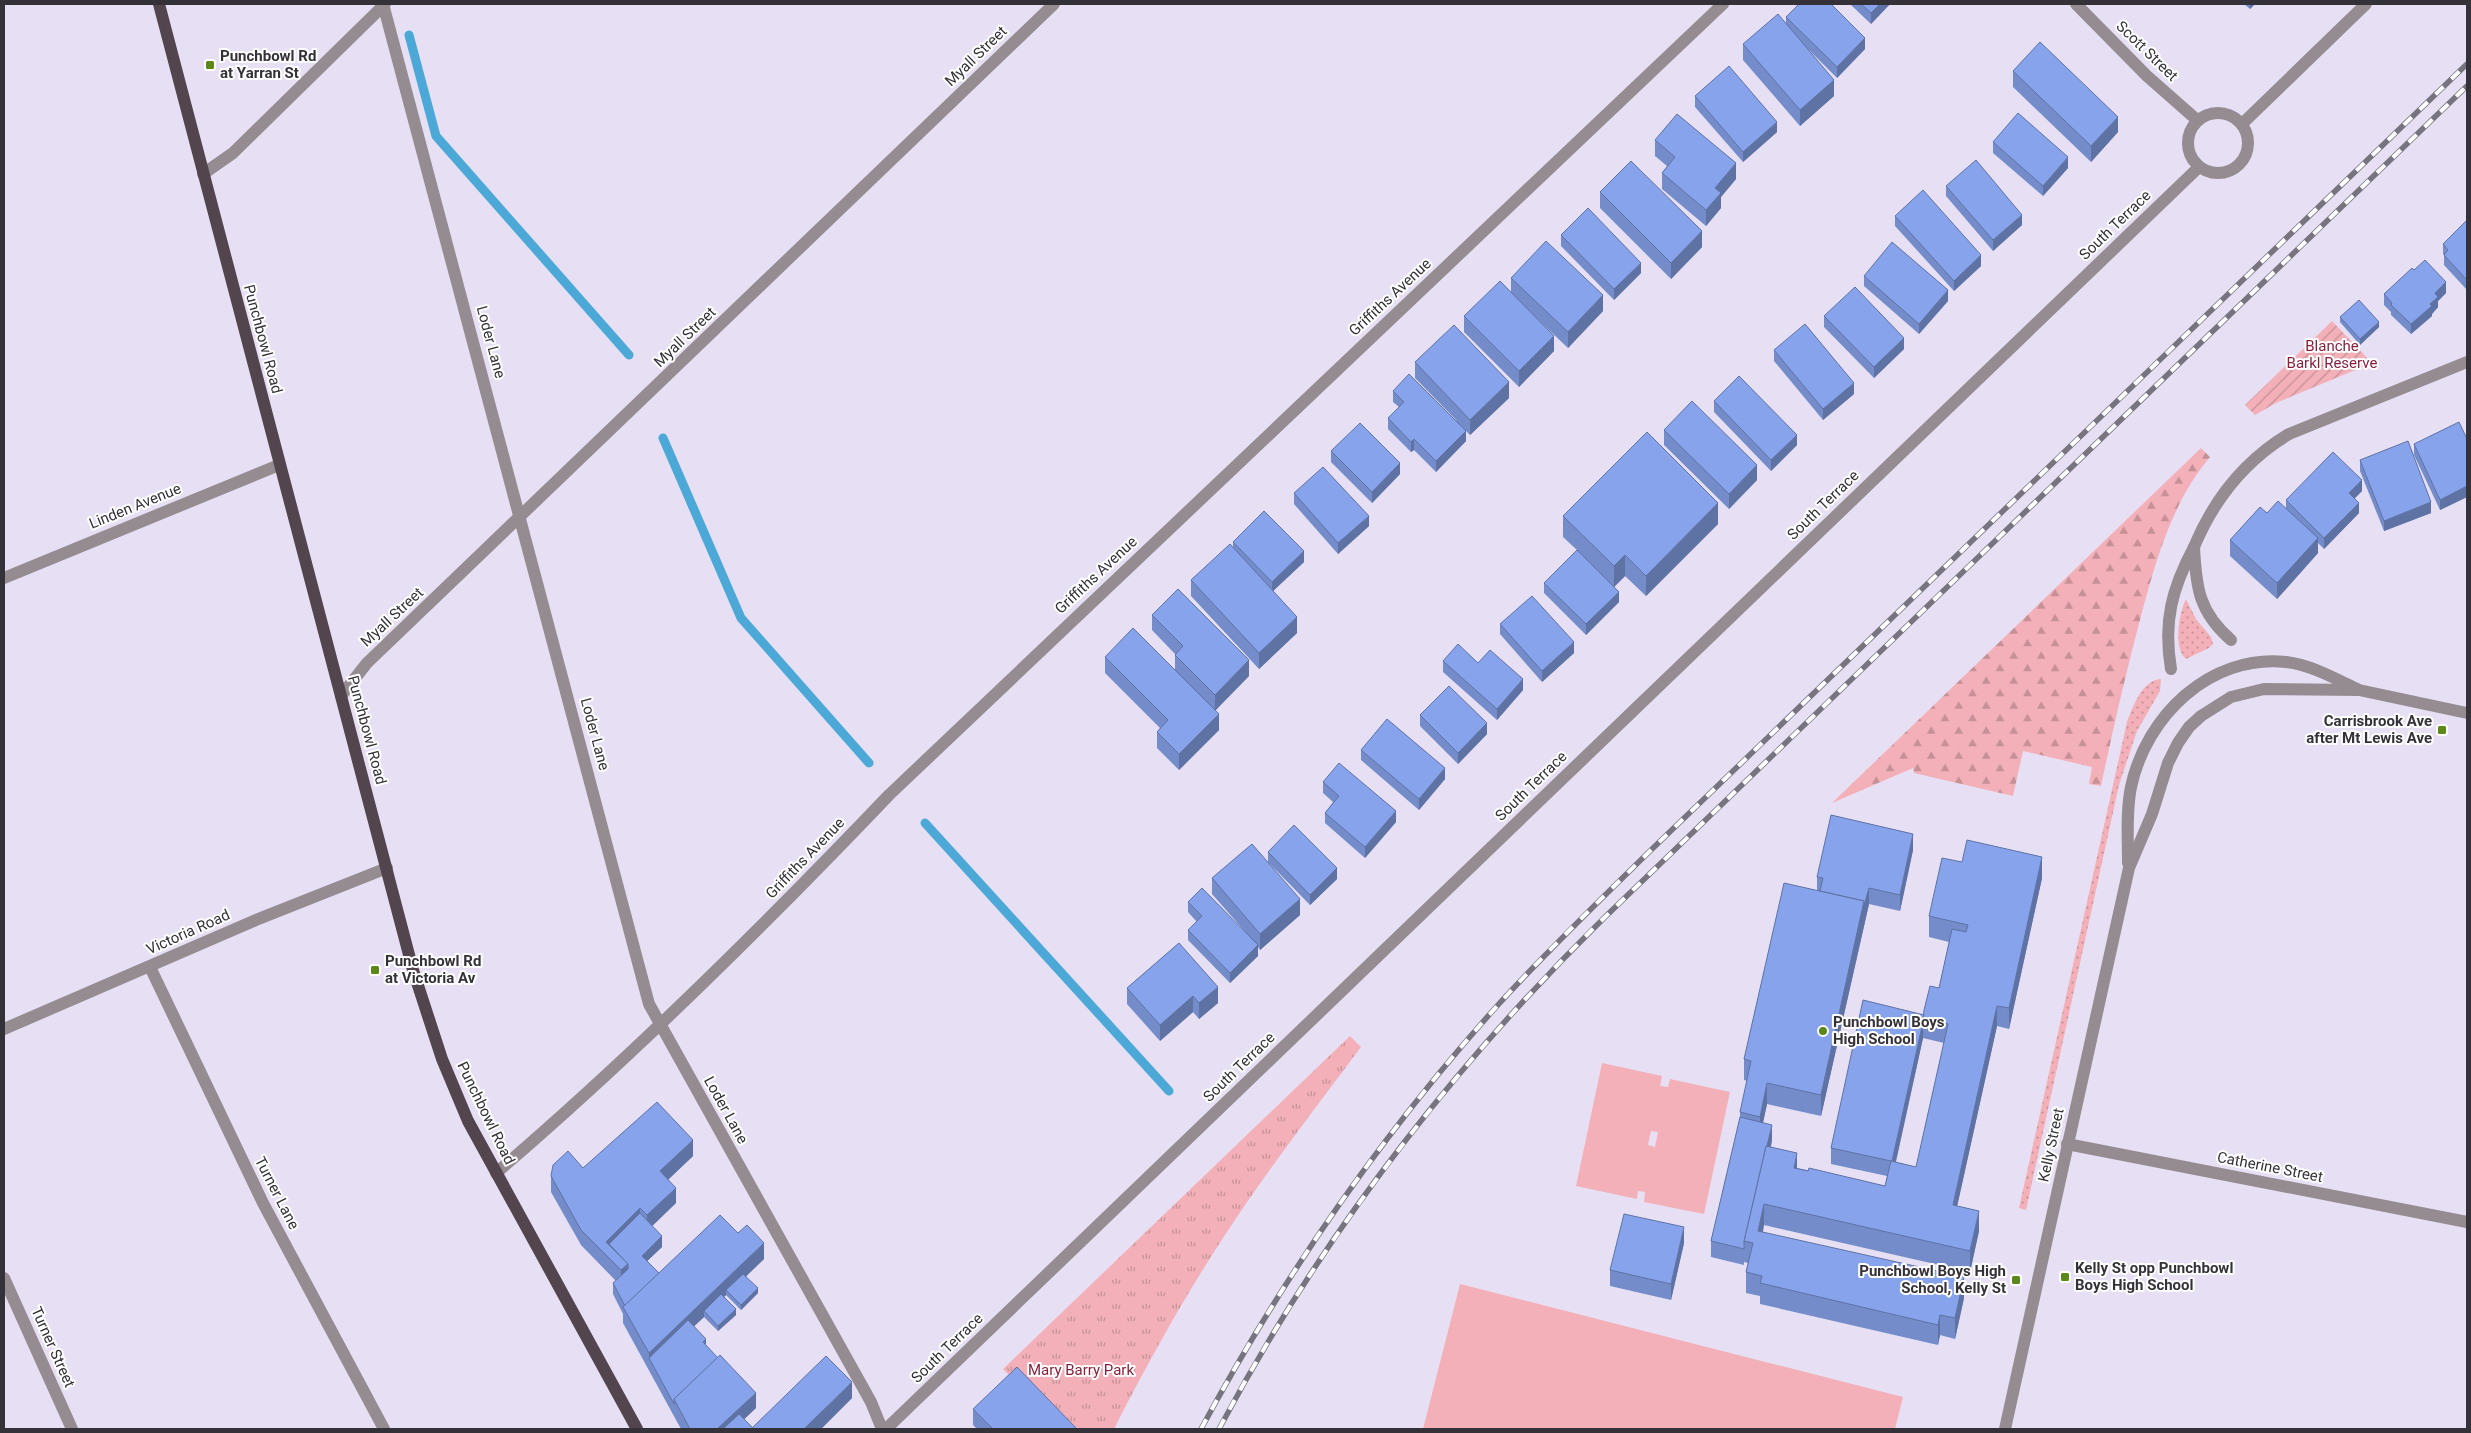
<svg xmlns="http://www.w3.org/2000/svg" width="2471" height="1433" viewBox="0 0 2471 1433" font-family="Roboto,sans-serif">
<defs>
<pattern id="grass-dots" width="8" height="8" patternUnits="userSpaceOnUse" patternTransform="scale(1.25)"><rect width="8" height="8" fill="#f3b0b8"/><path d="M2 2h.1M6 6h.1" fill="none" stroke="#c69097" stroke-width="1.8" stroke-linecap="round"/></pattern>
<pattern id="forest-firs" width="22" height="20" patternUnits="userSpaceOnUse" patternTransform="scale(1.25)"><rect width="22" height="20" fill="#f3b0b8"/><path d="M5 1l3.5 6h-7zM16 11l3.5 6h-7z" fill="#c69097"/></pattern>
<pattern id="park-tufts" width="24" height="20" patternUnits="userSpaceOnUse" patternTransform="scale(1.25)"><rect width="24" height="20" fill="#f3b0b8"/><path d="M3 7l-1-3M5 7V3M7 7l1-3M15 17l-1-3M17 17v-4M19 17l1-3" fill="none" stroke="#c69097"/></pattern>
<pattern id="garden-furrows" width="10" height="10" patternUnits="userSpaceOnUse" patternTransform="scale(1.25)"><rect width="10" height="10" fill="#f3b0b8"/><path d="M-1 1l2-2M0 10L10 0M9 11l2-2" fill="none" stroke="#c69097"/></pattern>
</defs>
<rect width="100%" height="100%" fill="#e7e0f4"/>
<g fill="url(#grass-dots)">
<path d="M2186,599L2196,619L2211,637L2213,644L2209,648L2186,659C2173,649 2179,612 2186,599Z"/>
<path d="M2161,679L2160,691L2137,731L2119,785L2026,1210L2019,1208L2127,722C2133,707 2142,680 2161,679Z"/>
</g>
<path fill="url(#forest-firs)" d="M2201,448L2210,457C2172,502 2156,560 2141,616C2126,672 2113,729 2101,786L2089,784L2092,767L2023,751L2013,796L1914,773L1913,768L1832,803Z"/>
<path fill="url(#park-tufts)" d="M1350,1036L1361,1047C1314,1110 1266,1172 1223,1238C1183,1299 1147,1364 1114,1429H1061L1003,1369Z"/>
<path fill="url(#garden-furrows)" d="M2332,321L2372,363L2276,403L2255,415L2245,405Z"/>
<g fill="#f3b0b8" fill-rule="evenodd">
<path d="M1602,1063L1662,1076L1660,1086L1668,1087L1670,1079L1730,1092L1704,1214L1644,1202L1645,1192L1638,1191L1637,1199L1576,1186ZM1651,1131L1658,1132L1655,1147L1648,1145Z"/>
<path d="M1460,1284L1903,1397L1895,1429H1423Z"/>
</g>
<g fill="none" stroke-linecap="round" stroke-linejoin="round">
<g stroke="#4ca8d6" stroke-width="9">
<path d="M409,35L436,136L629,355"/>
<path d="M663,438L741,618L869,763"/>
<path d="M925,823L1169,1091"/>
</g>
<g stroke="#948c91" stroke-width="12">
<path d="M383,4L649,1004L871,1402L882,1429"/>
<path d="M2076,4L2147,76L2197,120"/>
<circle cx="2218" cy="143" r="30"/>
<path d="M2242,124L2366,4"/>
<path d="M203,174L233,153L385,4"/>
<path d="M2194,547C2214,499 2244,461 2289,434L2467,362"/>
<path d="M4,578L279,465"/>
<path d="M2171,669C2163,622 2172,588 2194,547C2196,588 2199,612 2231,640"/>
<path d="M341,696L367,663L1054,4"/>
<path d="M2128,863C2128,838 2126,812 2131,787C2146,716 2210,654 2286,662C2311,665 2334,678 2357,689"/>
<path d="M150,967L263,1203L384,1429"/>
<path d="M4,1029L256,920L387,868"/>
<path d="M2067,1144L2467,1222"/>
<path d="M496,1173C634,1055 764,926 889,795L1723,4"/>
<path d="M4,1278L72,1429"/>
<path d="M886,1429L2199,167"/>
<path d="M2005,1429L2129,868L2152,814L2168,763L2178,743L2189,727L2201,716L2231,697L2264,689L2359,690L2467,713"/>
</g>
<path stroke="#52454e" stroke-width="12" d="M159,4L413,970L442,1059L468,1121L637,1429"/>
<g stroke="#77737f" stroke-width="5.5">
<g id="rail">
<path d="M1201,1429C1283,1277 1381,1135 1497,1006C1546,952 1599,901 1651,850L2467,64"/>
<path d="M1219,1429C1319,1240 1452,1067 1605,917L2467,86"/>
</g>
</g>
<use href="#rail" stroke="#fff" stroke-width="4" stroke-dasharray="11" stroke-linecap="butt"/>
</g>
<g fill="#748cca" fill-rule="evenodd">
<path d="M1850,4H1890L1871,24Z"/>
<path d="M2244,4H2255L2250,9Z"/>
<path d="M1786,17L1865,49L1837,78L1808,49L1834,96L1800,126L1743,60V44L1786,24Z"/>
<path d="M2013,71L2118,132L2091,162L2013,87Z"/>
<path d="M1695,96L1777,132L1743,162L1695,107Z"/>
<path d="M1655,140L1736,179L1721,197V208L1706,226L1662,189V173L1667,166L1655,156Z"/>
<path d="M1993,142L2068,168L2043,196L1993,153Z"/>
<path d="M1946,186L2022,225L1993,251L1946,196Z"/>
<path d="M1600,192L1702,247L1671,279L1600,208Z"/>
<path d="M1895,216L1981,266L1954,291L1895,226Z"/>
<path d="M2467,220V290L2444,265V255L2443,254V244Z"/>
<path d="M1561,235L1641,273L1614,300L1561,246Z"/>
<path d="M2414,270L2446,293L2438,301V307L2432,314V316L2411,334L2391,315V312L2384,305V294Z"/>
<path d="M1864,276L1948,301L1919,334L1864,286Z"/>
<path d="M1511,278L1603,311L1568,348L1532,314L1554,351L1519,387L1464,332V316L1511,293Z"/>
<path d="M1824,316L1904,349L1874,378L1824,327Z"/>
<path d="M2340,317L2379,327L2360,345L2340,322Z"/>
<path d="M1774,350L1854,394L1823,420L1774,361Z"/>
<path d="M1415,362L1509,398L1470,435L1466,431V441L1436,472L1414,450L1411,452L1388,429V418L1399,407L1393,402V391L1457,421L1415,378Z"/>
<path d="M1714,401L1797,445L1771,471L1714,412Z"/>
<path d="M2467,409V423L2466,420V410Z"/>
<path d="M1664,430L1757,480L1729,509L1664,445Z"/>
<path d="M2467,439V497L2440,510L2414,455V444Z"/>
<path d="M1331,451L1400,474L1372,503L1331,462Z"/>
<path d="M2360,460L2431,513L2384,531L2360,471Z"/>
<path d="M2362,491L2355,498L2359,513L2324,549L2318,543V553L2277,599L2230,556V540L2267,513L2286,508V500Z"/>
<path d="M1294,493L1369,526L1338,554L1294,504Z"/>
<path d="M1563,516L1718,524L1646,596L1625,576L1614,587L1619,602L1586,635L1544,593V583L1577,550L1563,537Z"/>
<path d="M1233,542L1304,562L1273,591L1297,633L1259,669L1191,596V580L1233,547Z"/>
<path d="M1152,615L1249,676L1215,710L1219,730L1179,770L1157,748V732L1160,728L1105,673V657L1175,670V654L1152,630Z"/>
<path d="M1500,624L1574,653L1542,682L1500,634Z"/>
<path d="M1443,661L1478,663L1523,690L1497,720L1443,672Z"/>
<path d="M1420,715L1487,734L1458,764L1420,726Z"/>
<path d="M1361,750L1445,779L1419,810L1361,760Z"/>
<path d="M1323,782L1396,822L1365,858L1325,823V813L1333,802L1323,793Z"/>
<path d="M1913,850L1900,911L1869,904L1821,1116L1767,1104L1763,1122L1772,1140L1771,1147L1797,1168L1885,1186L1887,1176L1831,1164V1148L1924,1015L1939,988L1949,942L1929,937V916L1962,862L2042,878L2009,1029L1997,1026L1957,1206L1979,1231L1970,1272L1764,1225L1763,1232L1964,1298L1955,1339L1940,1335L1938,1345L1760,1304V1296L1746,1293V1272L1748,1263L1744,1262V1265L1711,1257V1241L1740,1117V1112L1747,1081L1744,1080V1059L1817,891V877ZM1923,1038L1944,1043L1916,1167L1896,1162Z"/>
<path d="M1268,852L1337,879L1310,905L1269,863L1300,915L1260,950L1258,947V956L1230,983L1188,940V930L1197,922L1188,912V902L1248,935L1212,894V878L1268,862Z"/>
<path d="M1179,943L1218,1003L1199,1019L1193,1012L1160,1041L1127,1004V988Z"/>
<path d="M693,1156L668,1180L676,1203L652,1226L662,1247L647,1261L659,1273L738,1233L764,1259L746,1276L758,1293L741,1310L726,1295L724,1297L736,1315L718,1331L704,1317L694,1326L706,1346L756,1408L744,1419L753,1428L852,1398L821,1429H681L623,1323V1314L613,1294V1283L616,1281L581,1245L551,1192V1176L583,1168Z"/>
<path d="M1684,1243L1671,1300L1610,1286V1270Z"/>
<path d="M973,1409L1077,1429H977L973,1425Z"/>
</g>
<g fill="#5e72a4">
<path d="M1880,4H1890L1871,24V13Z"/>
<path d="M2250,4H2255L2250,9Z"/>
<path d="M1865,38V49L1837,78V67Z"/>
<path d="M1834,80V96L1800,126V110Z"/>
<path d="M2118,117V132L2091,162V146Z"/>
<path d="M1777,122V132L1743,162V152Z"/>
<path d="M2068,157V168L2043,196V186Z"/>
<path d="M1736,163V179L1721,197V208L1706,226V210L1715,188Z"/>
<path d="M2022,215V225L1993,251V240Z"/>
<path d="M1702,231V247L1671,279V263Z"/>
<path d="M1981,255V266L1954,291V281Z"/>
<path d="M1641,263V273L1614,300V289Z"/>
<path d="M2446,282V293L2438,301V307L2432,314V316L2411,334V324L2435,293Z"/>
<path d="M1948,290V301L1919,334V324Z"/>
<path d="M1603,295V311L1568,348V332Z"/>
<path d="M2379,322V327L2360,345V339Z"/>
<path d="M1554,336V351L1519,387V371Z"/>
<path d="M1904,338V349L1874,378V367Z"/>
<path d="M1509,382V398L1470,435V420Z"/>
<path d="M1854,383V394L1823,420V409Z"/>
<path d="M1466,431V441L1436,472V461Z"/>
<path d="M1797,435V445L1771,471V460Z"/>
<path d="M1414,439V450L1411,452V442Z"/>
<path d="M1400,463V474L1372,503V492Z"/>
<path d="M1757,465V480L1729,509V494Z"/>
<path d="M2362,480V491L2349,504V493Z"/>
<path d="M2467,486V497L2440,510V500Z"/>
<path d="M2431,502V513L2384,531V521Z"/>
<path d="M1718,503V524L1646,596V576Z"/>
<path d="M2359,503V513L2324,549V538Z"/>
<path d="M1369,516V526L1338,554V543Z"/>
<path d="M2318,538V553L2277,599V583Z"/>
<path d="M1304,551V562L1272,592V582Z"/>
<path d="M1625,555V576L1614,587V566Z"/>
<path d="M1619,592V602L1586,635V624Z"/>
<path d="M1297,617V633L1259,669V653Z"/>
<path d="M1574,642V653L1542,682V671Z"/>
<path d="M1249,660V676L1215,711V695Z"/>
<path d="M1523,679V690L1497,720V709Z"/>
<path d="M1219,714V730L1179,770V754Z"/>
<path d="M1487,723V734L1458,764V753Z"/>
<path d="M1445,768V779L1419,810V799Z"/>
<path d="M1396,811V822L1365,858V847Z"/>
<path d="M1913,834V850L1900,911V895Z"/>
<path d="M2042,857V878L2009,1029V1008Z"/>
<path d="M1337,868V879L1310,905V895Z"/>
<path d="M1869,888V904L1821,1116V1095L1864,901Z"/>
<path d="M1300,899V915L1260,950V934Z"/>
<path d="M1258,945V956L1230,983V973Z"/>
<path d="M1218,987V1003L1199,1019V1003Z"/>
<path d="M1193,996V1012L1160,1041V1025Z"/>
<path d="M1997,1006V1026L1953,1225V1205Z"/>
<path d="M1923,1022V1038L1892,1178V1162Z"/>
<path d="M1767,1083V1104L1760,1137V1117Z"/>
<path d="M1772,1125V1140L1749,1242L1746,1241Z"/>
<path d="M693,1140V1156L660,1187V1171Z"/>
<path d="M1797,1153V1174L1794,1168Z"/>
<path d="M676,1188V1203L647,1231V1215Z"/>
<path d="M1764,1204V1225L1758,1252V1231Z"/>
<path d="M640,1208V1224L611,1252L606,1242Z"/>
<path d="M1979,1211V1231L1970,1272V1251Z"/>
<path d="M1684,1227V1243L1671,1300V1284Z"/>
<path d="M662,1236V1247L642,1266V1256Z"/>
<path d="M764,1243V1259L729,1293L726,1290V1295L707,1314L704,1311V1317L653,1365L649,1358V1353Z"/>
<path d="M628,1264V1280L621,1286V1270Z"/>
<path d="M1964,1277V1298L1955,1339V1318Z"/>
<path d="M758,1288V1293L741,1310V1305Z"/>
<path d="M736,1309V1315L718,1331V1326Z"/>
<path d="M1940,1315V1335L1938,1345V1325Z"/>
<path d="M706,1339V1350L703,1342Z"/>
<path d="M852,1382V1398L821,1429H804Z"/>
<path d="M756,1393V1408L734,1429H717Z"/>
</g>
<g fill="#87a3eb" stroke="#5e72a4">
<path d="M1799,4H1831L1865,38L1837,67L1786,17Z"/>
<path d="M1861,4H1880L1871,13Z"/>
<path d="M1778,14L1834,80L1800,110L1743,44Z"/>
<path d="M2040,42L2118,117L2091,146L2013,71Z"/>
<path d="M1729,66L1777,122L1743,152L1695,96Z"/>
<path d="M2018,113L2068,157L2043,186L1993,142Z"/>
<path d="M1677,114L1736,163L1715,188L1721,193L1706,210L1662,173L1675,157L1655,140Z"/>
<path d="M1976,160L2022,215L1993,240L1946,186Z"/>
<path d="M1631,161L1702,231L1671,263L1600,192Z"/>
<path d="M1923,190L1981,255L1954,281L1895,216Z"/>
<path d="M1588,208L1641,263L1614,289L1561,235Z"/>
<path d="M2467,220V280L2444,255L2448,250L2443,244Z"/>
<path d="M1546,241L1603,295L1568,332L1511,278Z"/>
<path d="M1892,242L1948,290L1919,324L1864,276Z"/>
<path d="M2425,260L2446,282L2435,293L2438,297L2430,304L2432,306L2411,324L2391,305L2392,303L2384,294L2412,268L2414,270Z"/>
<path d="M1500,281L1554,336L1519,371L1464,316Z"/>
<path d="M1855,287L1904,338L1874,367L1824,316Z"/>
<path d="M2359,300L2379,322L2360,339L2340,317Z"/>
<path d="M1805,324L1854,383L1823,409L1774,350Z"/>
<path d="M1454,325L1509,382L1470,420L1415,362Z"/>
<path d="M1409,374L1466,431L1436,461L1414,439L1411,442L1388,418L1404,402L1393,391Z"/>
<path d="M1739,376L1797,435L1771,460L1714,401Z"/>
<path d="M1692,401L1757,465L1729,494L1664,430Z"/>
<path d="M2459,422L2467,439V486L2440,500L2414,444Z"/>
<path d="M1360,423L1400,463L1372,492L1331,451Z"/>
<path d="M1647,432L1718,503L1646,576L1625,555L1614,566L1563,516Z"/>
<path d="M2408,441L2431,502L2384,521L2360,460Z"/>
<path d="M2333,452L2362,480L2349,493L2359,503L2324,538L2286,500Z"/>
<path d="M1323,467L1369,516L1338,543L1294,493Z"/>
<path d="M2278,501L2318,538L2277,583L2230,540L2260,507L2267,513Z"/>
<path d="M1264,511L1304,551L1272,582L1233,542Z"/>
<path d="M1230,544L1297,617L1259,653L1191,580Z"/>
<path d="M1577,550L1619,592L1586,624L1544,583Z"/>
<path d="M1178,589L1249,660L1215,695L1175,655L1183,646L1152,615Z"/>
<path d="M1532,596L1574,642L1542,671L1500,624Z"/>
<path d="M1133,628L1219,714L1179,754L1157,732L1168,720L1105,657Z"/>
<path d="M1458,644L1478,663L1490,650L1523,679L1497,709L1443,661Z"/>
<path d="M1449,686L1487,723L1458,753L1420,715Z"/>
<path d="M1387,719L1445,768L1419,799L1361,750Z"/>
<path d="M1339,763L1396,811L1365,847L1325,813L1339,796L1323,782Z"/>
<path d="M1831,815L1913,834L1900,895L1869,888L1864,906V901L1820,891L1823,878L1817,877Z"/>
<path d="M1294,825L1337,868L1310,895L1268,852Z"/>
<path d="M1967,840L2042,857L2009,1008L1997,1006L1953,1205L1979,1211L1970,1251L1764,1204L1758,1231L1964,1277L1955,1318L1940,1315L1938,1325L1760,1283L1762,1276L1746,1272L1753,1243L1744,1241L1766,1146L1797,1153L1794,1168L1808,1171L1809,1168L1885,1186L1891,1161L1916,1167L1948,1024L1923,1018L1924,1010L1930,986L1939,988L1952,929L1966,932L1968,925L1929,916L1942,858L1962,862Z"/>
<path d="M1252,844L1300,899L1260,934L1212,878Z"/>
<path d="M1784,883L1864,901L1821,1095L1767,1083L1760,1117L1740,1112L1751,1061L1744,1059Z"/>
<path d="M1202,888L1258,945L1230,973L1188,930L1202,916L1188,902Z"/>
<path d="M1179,943L1218,987L1199,1003L1193,996L1160,1025L1127,988Z"/>
<path d="M1863,1000L1924,1015L1923,1022L1892,1161H1891L1831,1148Z"/>
<path d="M657,1102L693,1140L660,1171L676,1188L647,1215L640,1208L606,1242L628,1264L621,1270L581,1230L551,1176L553,1165L568,1151L583,1168Z"/>
<path d="M1740,1117L1772,1125L1767,1146H1766L1744,1241V1249L1711,1241Z"/>
<path d="M640,1213L662,1236L642,1256L659,1273L625,1306L613,1283L628,1269V1264L609,1244Z"/>
<path d="M1624,1214L1684,1227L1671,1284L1610,1270Z"/>
<path d="M720,1215L738,1233L747,1225L764,1243L649,1353L623,1307Z"/>
<path d="M743,1274L758,1288L741,1305L726,1290Z"/>
<path d="M721,1294L736,1309L718,1326L704,1311Z"/>
<path d="M688,1320L706,1339L703,1342L718,1358L674,1399V1404L649,1358Z"/>
<path d="M720,1355L756,1393L717,1429H690L674,1399Z"/>
<path d="M826,1356L852,1382L804,1429H751Z"/>
<path d="M1017,1367L1077,1429H993L973,1409Z"/>
<path d="M739,1414L753,1428L751,1429H723Z"/>
</g>
<g fill="#5b8818" stroke="#fff" stroke-width="2">
<rect x="205" y="60" width="10" height="10" rx="2.5"/>
<rect x="2437" y="725" width="10" height="10" rx="2.5"/>
<rect x="370" y="965" width="10" height="10" rx="2.5"/>
<circle cx="1823" cy="1031" r="5"/>
<rect x="2060" y="1272" width="10" height="10" rx="2.5"/>
<rect x="2011" y="1275" width="10" height="10" rx="2.5"/>
</g>
<g text-anchor="middle" stroke-width="4" stroke-linejoin="round" paint-order="stroke">
<g font-size="15" fill="#343138" stroke="#fff">
<text transform="translate(2147 51) rotate(44)" y="5">Scott Street</text>
<text transform="translate(976 56) rotate(-44)" y="5">Myall Street</text>
<text transform="translate(2115 225) rotate(-44)" y="5">South Terrace</text>
<text transform="translate(1390 297) rotate(-43)" y="5">Griffiths Avenue</text>
<text transform="translate(685 337) rotate(-44)" y="5">Myall Street</text>
<text transform="translate(263 339) rotate(75)" y="5">Punchbowl Road</text>
<text transform="translate(491 342) rotate(75)" y="5">Loder Lane</text>
<text transform="translate(1823 505) rotate(-44)" y="5">South Terrace</text>
<text transform="translate(135 506) rotate(-22)" y="5">Linden Avenue</text>
<text transform="translate(1096 575) rotate(-43)" y="5">Griffiths Avenue</text>
<text transform="translate(392 617) rotate(-43)" y="5">Myall Street</text>
<text transform="translate(367 730) rotate(75)" y="5">Punchbowl Road</text>
<text transform="translate(595 734) rotate(75)" y="5">Loder Lane</text>
<text transform="translate(1531 786) rotate(-44)" y="5">South Terrace</text>
<text transform="translate(805 858) rotate(-46)" y="5">Griffiths Avenue</text>
<text transform="translate(188 932) rotate(-24)" y="5">Victoria Road</text>
<text transform="translate(1239 1067) rotate(-44)" y="5">South Terrace</text>
<text transform="translate(726 1110) rotate(61)" y="5">Loder Lane</text>
<text transform="translate(486 1113) rotate(64)" y="5">Punchbowl Road</text>
<text transform="translate(2051 1145) rotate(-78)" y="5">Kelly Street</text>
<text transform="translate(2270 1167) rotate(11)" y="5">Catherine Street</text>
<text transform="translate(277 1193) rotate(63)" y="5">Turner Lane</text>
<text transform="translate(53 1347) rotate(66)" y="5">Turner Street</text>
<text transform="translate(947 1348) rotate(-44)" y="5">South Terrace</text>
</g>
<g font-size="15" font-weight="bold" fill="#343138" stroke="#fff" text-anchor="start">
<text x="220" y="61">Punchbowl Rd<tspan x="220" dy="17">at Yarran St</tspan></text>
<text x="2432" y="726" text-anchor="end">Carrisbrook Ave<tspan x="2432" dy="17">after Mt Lewis Ave</tspan></text>
<text x="385" y="966">Punchbowl Rd<tspan x="385" dy="17">at Victoria Av</tspan></text>
<text x="1833" y="1027">Punchbowl Boys<tspan x="1833" dy="17">High School</tspan></text>
<text x="2075" y="1273">Kelly St opp Punchbowl<tspan x="2075" dy="17">Boys High School</tspan></text>
<text x="2006" y="1276" text-anchor="end">Punchbowl Boys High<tspan x="2006" dy="17">School, Kelly St</tspan></text>
</g>
<g font-size="15" fill="#89213c" stroke="#fff">
<text x="2332" y="351">Blanche<tspan x="2332" dy="17">Barkl Reserve</tspan></text>
<text x="1081" y="1375">Mary Barry Park</text>
</g>
</g>
<rect width="2471" height="1433" fill="none" stroke="#343138" stroke-width="10"/>
</svg>
